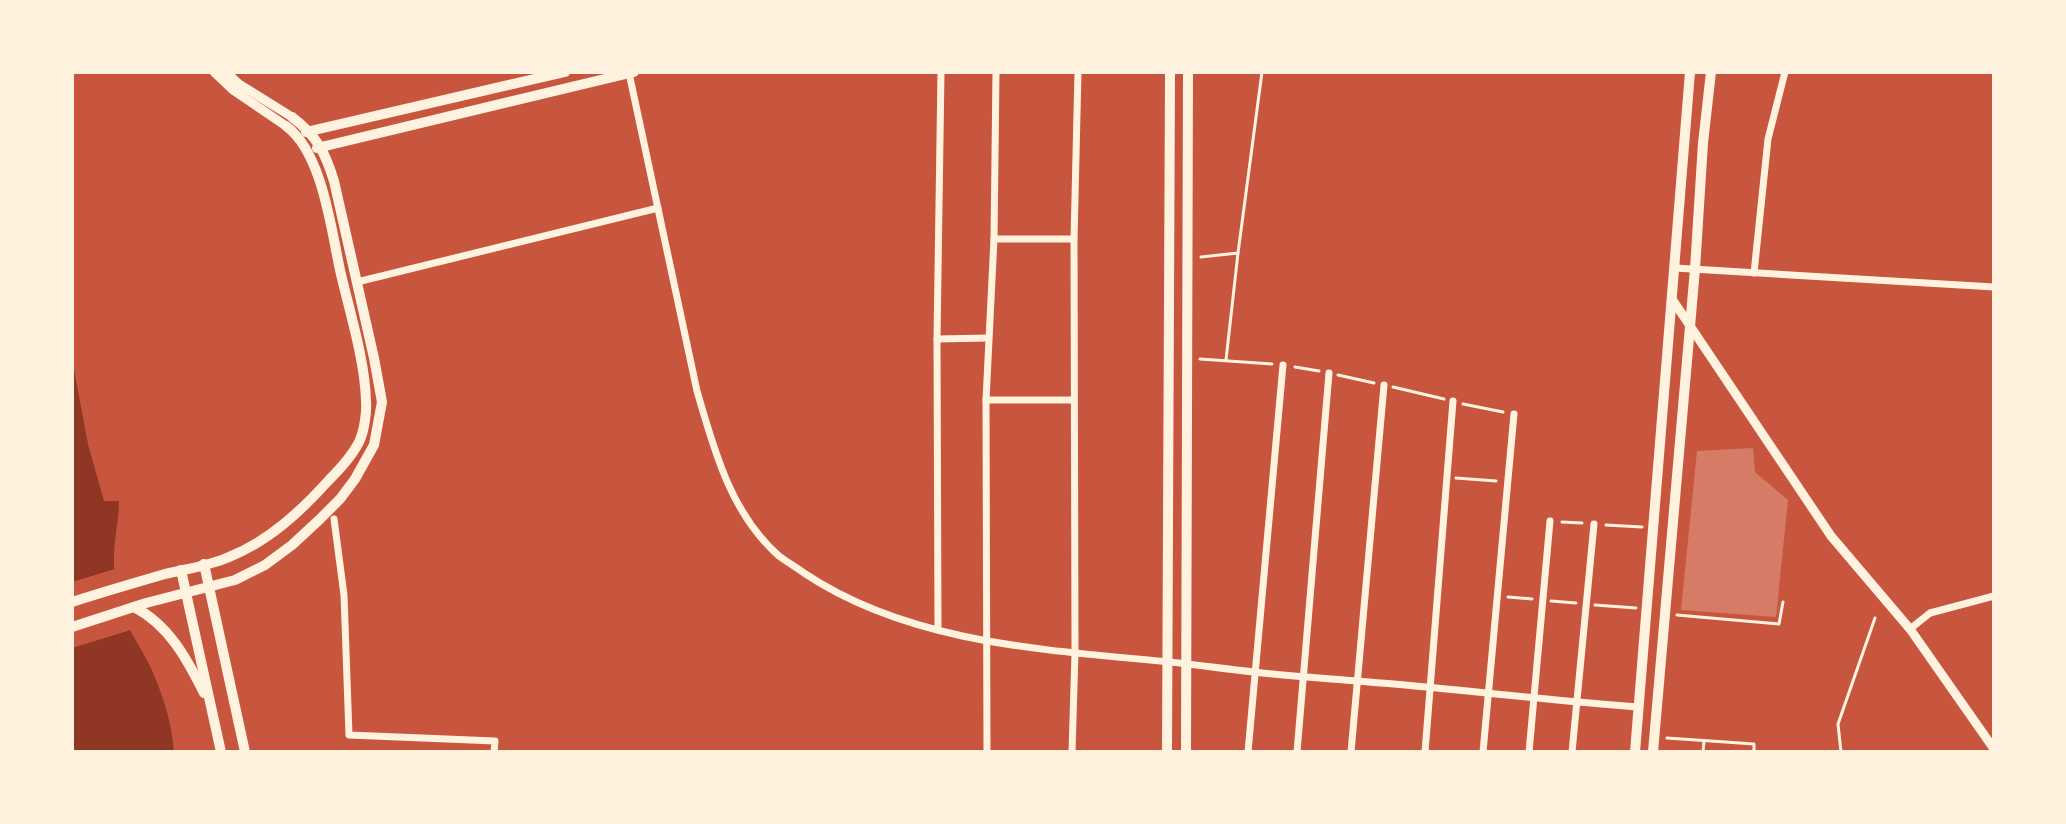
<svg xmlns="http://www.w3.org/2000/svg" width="2066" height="824" viewBox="0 0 2066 824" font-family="'Source Sans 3',sans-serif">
<rect width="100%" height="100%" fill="#c8553d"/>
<path fill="#8f3625" d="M72,359L88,444L104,501H119C119,521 114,538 114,557C113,576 120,607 127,624C134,639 144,653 151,668C163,695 172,723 174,752H72Z"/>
<path fill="#c8553d" d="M118,568V586L134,629L72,648V582Z"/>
<path fill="#d67c66" d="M1753,448L1755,472L1788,500L1776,617L1681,610L1697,451Z"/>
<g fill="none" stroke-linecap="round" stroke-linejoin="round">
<g stroke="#fff3e0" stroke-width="3">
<path d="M1201,257L1238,253L1262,72"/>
<path d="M1200,359L1272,364"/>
<path d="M1226,360L1238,253"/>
<path d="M1295,367L1319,371"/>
<path d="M1338,375L1374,383"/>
<path d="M1393,387L1444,399"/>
<path d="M1463,404L1503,412"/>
<path d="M1456,478L1496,481"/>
<path d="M1562,522L1582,523"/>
<path d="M1606,525L1642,527"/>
<path d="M1508,597L1532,599"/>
<path d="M1551,601L1576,603"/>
<path d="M1595,605L1636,608"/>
<path d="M1677,615L1779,624L1783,602"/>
<path d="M1667,738L1754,744V752"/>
<path d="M1703,752L1704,741"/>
<path d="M1841,752L1838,724L1875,618"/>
</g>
<g stroke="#fff3e0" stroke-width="7">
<path d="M629,73L697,391C714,450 731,514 779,556C787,562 796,567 804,573C910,644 1047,650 1170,662C1198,665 1226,669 1254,672C1296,677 1338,679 1381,683C1467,690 1553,701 1639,707"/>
<path d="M994,239H1074"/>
<path d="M1675,268L1994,287"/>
<path d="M1754,273L1768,139L1785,72"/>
<path d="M357,282L658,208"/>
<path d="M937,339L988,338"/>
<path d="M986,400H1074"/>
<path d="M334,519L344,595L349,735L495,741L494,752"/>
<path d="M938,629L937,339L941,72"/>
<path d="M1910,629L1930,613L1994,596"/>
<path d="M987,752L986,400L994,239L996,72"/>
<path d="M1072,752L1075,653L1074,239L1078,72"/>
<path d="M1248,752L1283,365"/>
<path d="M1297,752L1329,373"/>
<path d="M1351,752L1384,385"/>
<path d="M1425,752L1453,401"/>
<path d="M1483,752L1514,414"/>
<path d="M1529,752L1550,521"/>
<path d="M1572,752L1594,524"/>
</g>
<g stroke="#fff3e0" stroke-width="9">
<path d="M214,72L233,90L286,126"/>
<path d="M226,72L239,84L292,117"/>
<path d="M1672,299L1831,536L1910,629L1994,749"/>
</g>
<g stroke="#fff3e0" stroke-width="10">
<path d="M306,132L565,72"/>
<path d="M317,148L634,72"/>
<path d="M204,564L245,752"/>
<path d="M181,570L221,752"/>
<path d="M72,602C103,592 134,583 165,574C186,569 209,566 229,557C269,541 301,511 329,480C340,469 352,456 359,442C364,432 367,412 366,401C365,360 349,310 340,270C331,228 322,152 286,126"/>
<path d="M134,607C169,625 187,659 204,693"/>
<path d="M72,627L146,603L235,580L265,565L292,545L319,520L340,499L355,479L374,445L382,402L374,358L334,181C325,152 317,136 292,117"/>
<path d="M1167,752L1170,72"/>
<path d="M1186,752L1188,72"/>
<path d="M1635,752L1690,72"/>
<path d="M1653,752L1695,269L1703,143L1711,72"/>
</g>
</g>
<rect width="2066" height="824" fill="none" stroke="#fff3e0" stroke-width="148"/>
</svg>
